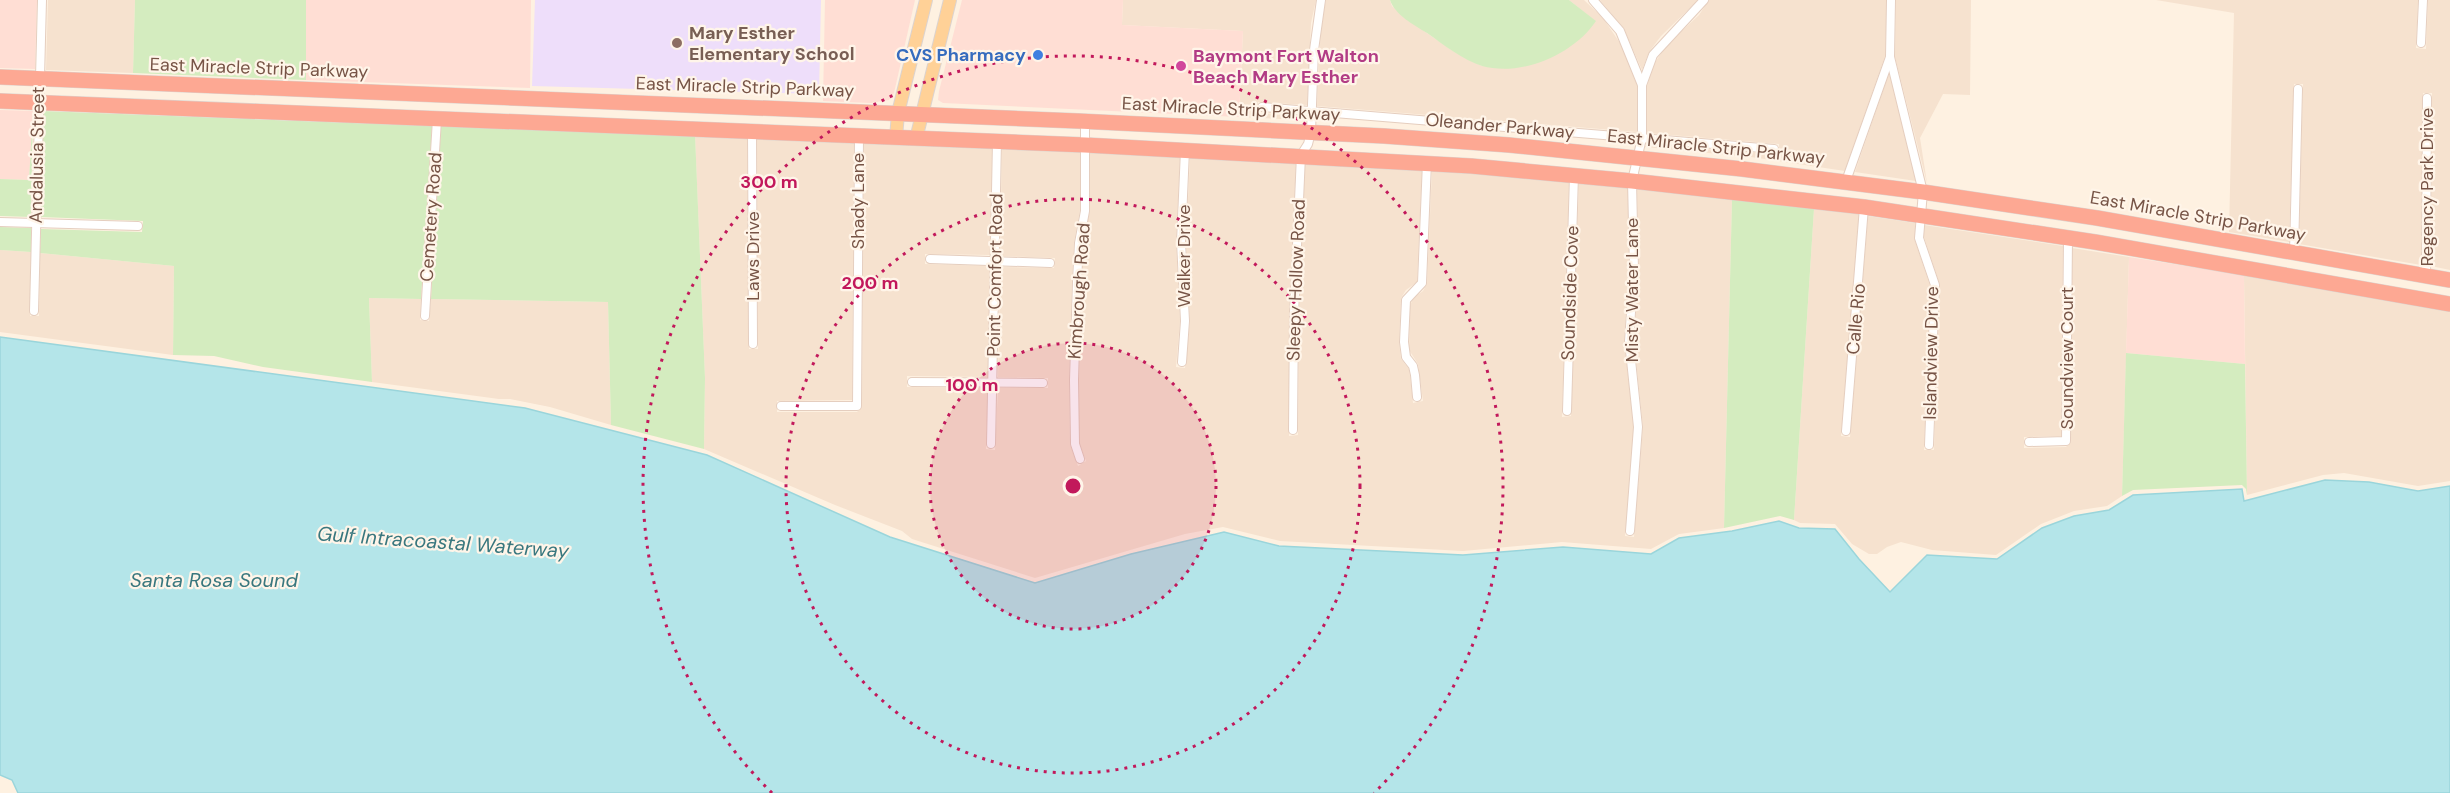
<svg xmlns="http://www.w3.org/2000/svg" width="2450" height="793" viewBox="0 0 2450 793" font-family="'DM Sans',sans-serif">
<rect width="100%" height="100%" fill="#fef1e1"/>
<g fill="#f6e2cf">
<path d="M48,0H135L133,73L46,70Z"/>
<path d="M1123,0H1316L1311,23L1307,105L1258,102V113L1307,116L1306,120L1239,117L1243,31L1122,25Z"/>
<path d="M1326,0H1390L1392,6L1411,22L1453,51L1482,66L1595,21L1569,0H1584L1603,18L1622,46L1637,85V132L1317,106L1321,24Z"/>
<path d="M1600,0H1698L1661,36L1649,52L1642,70L1624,29Z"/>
<path d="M1709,0H1887L1885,56L1845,171L1751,157L1645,147L1646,144L1779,155V144L1647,133V86L1653,65L1667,45L1699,15Z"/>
<path d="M1896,0H1971L1970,95L1943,94L1920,138L1927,183L1895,57Z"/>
<path d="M2156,0H2418L2416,48L2426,49L2428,0H2450V270L2431,266L2432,93H2423L2421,265L2299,244L2303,84H2294L2289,242L2229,232L2234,13Z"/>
<path d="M1889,73L1896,98L1916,181L1855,172Z"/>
<path d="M695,135L747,137L749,349H758L757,137L854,142L852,400L777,401V412H857L862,406L864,142L992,148L991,255L925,254V264L990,266L989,377L907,376V387L988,388L986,449L995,450L998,388H1048V378L998,377L1000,267L1054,268L1055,258L1000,256L1002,148L1080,152V210L1074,242L1072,280L1069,380L1070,444L1078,466L1086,461L1079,443V380L1081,281L1084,243L1089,211L1090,152L1180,156L1176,242L1180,321L1176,367L1185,368L1190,322L1186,242L1190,157L1296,161L1289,314V436L1298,435L1299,314L1305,162L1422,169L1417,282L1406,290L1401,298L1399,342L1401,359L1409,369L1410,376L1413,403L1423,401L1418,364L1409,350L1410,306L1413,298L1423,291L1427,284L1432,170L1569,180L1562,417L1571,416L1579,181L1628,186L1629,268L1624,341L1634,427L1625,536L1634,537L1643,427L1634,341L1639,269L1637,188L1732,199L1724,528L1679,534L1651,549L1562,542L1463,551L1280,541L1223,527L1185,534L1035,578L912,539L902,531L835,505L704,449L705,378Z"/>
<path d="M1814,209L1859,214L1841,436L1850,437L1868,216L1915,223V240L1930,286L1924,450H1934L1940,286L1924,237V225L2063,246L2061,436L2024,437V448L2066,447L2071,441L2072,248L2129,257L2122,496L2107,506L2074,511L2041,524L1996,555L1932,550L1901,542L1887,547L1877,554H1869L1852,544L1835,524L1800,523L1794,520Z"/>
<path d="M0,250L31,252L30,316H39L40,253L174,266L173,355L0,332Z"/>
<path d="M2244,275L2450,311V481L2418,486L2344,473L2323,475L2247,495Z"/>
<path d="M369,298L421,299L420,320L429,321L431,299L608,302L611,425L550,407L510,399H499L372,382Z"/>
</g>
<g fill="#ffded4">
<path d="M0,0H37L35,69L0,68Z"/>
<path d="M306,0H531L530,88L306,80Z"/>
<path d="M825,0H915L894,93L889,100L871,103L823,101Z"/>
<path d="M962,0H1123L1122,25L1243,31L1239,117L943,103L938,100L939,91Z"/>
<path d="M0,110L33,111L29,180L0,179Z"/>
<path d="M2129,257L2244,275L2245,364L2126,353Z"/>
</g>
<path fill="#eedefa" d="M535,0H821L819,94L532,86Z"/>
<g fill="#d4ecbf">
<path d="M135,0H306V80L133,73Z"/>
<path d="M1390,0H1569L1596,21C1574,54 1522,77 1482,66C1463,60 1444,45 1427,33C1414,25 1395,15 1390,0Z"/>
<path d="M33,111L31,217L0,216V179L29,180Z"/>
<path d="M43,111L432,126L421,299L369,298L372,382L263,367L214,356L173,355L174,266L40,253L41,229L142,232L143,221L41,217Z"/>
<path d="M441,126L695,134L705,378L704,449L611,425L608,302L431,299Z"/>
<path d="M1732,199L1814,209L1794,520L1780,516L1724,528Z"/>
<path d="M0,227L31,228V252L0,250Z"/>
<path d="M2126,353L2245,364L2247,495L2246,489L2242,485L2133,490L2122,496Z"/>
</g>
<path fill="#b4e5e9" stroke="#9ad5db" stroke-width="1.5" d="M0,337L525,408L707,455L890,537L1035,583L1131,554L1224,532L1279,546L1463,555L1563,547L1651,554L1679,538L1732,531L1779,521L1799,528L1835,529L1859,559L1890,592L1927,555L1997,559L2042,528L2074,516L2109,510L2133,495L2242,489L2244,501L2325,480L2369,482L2418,491L2450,486V793H18L12,780L0,775Z"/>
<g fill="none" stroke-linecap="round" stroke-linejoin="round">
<g stroke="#e5cebf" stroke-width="10">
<g id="street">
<path d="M1593,0L1620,31L1642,85V138L1632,181L1634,269L1629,341L1638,427L1630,531"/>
<path d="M1891,0L1890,57L1923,192L1919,238L1935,285L1929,445"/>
<path d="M2421,43L2423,0"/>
<path d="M1642,85L1653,55L1704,0"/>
<path d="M1262,107L1774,149"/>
<path d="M752,131L753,344"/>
<path d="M1846,181L1890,57"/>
<path d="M0,222L138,226"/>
<path d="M2294,252L2298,89"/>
<path d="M930,259L1050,263"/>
<path d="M2426,276L2427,98"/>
<path d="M34,311L42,0"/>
<path d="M425,316L437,119"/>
<path d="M1182,362L1185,321L1181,242L1185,150"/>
<path d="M912,382L1043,383"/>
<path d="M1417,397L1415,375L1413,366L1406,357L1404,342L1406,300L1422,283L1427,162"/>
<path d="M781,406H857L859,136"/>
<path d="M1567,411L1574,175"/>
<path d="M1293,430L1294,314L1301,155L1308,144L1311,132L1314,50L1321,0"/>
<path d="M1846,431L1864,207"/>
<path d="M2029,442L2066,441L2068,238"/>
<path d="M991,444L997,141"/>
<path d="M1080,459L1075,444L1074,380L1077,281L1079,243L1085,211V121"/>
</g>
</g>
<g stroke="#dcd3cf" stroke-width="14">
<g id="primary">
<path d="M896,138L898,113L926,0"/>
<path d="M916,139L950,0"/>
</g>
</g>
<g stroke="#dcd3cf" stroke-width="16">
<g id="highway">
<path d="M0,77L1078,121L1384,136L1509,145L1742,169L1923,192L2097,218L2450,280"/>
<path d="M0,101L1085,145L1471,166L1632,181L1864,207L2095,242L2450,304"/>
</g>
</g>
<use href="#street" stroke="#fff" stroke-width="8"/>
<use href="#primary" stroke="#ffd197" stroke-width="12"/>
<use href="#highway" stroke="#fda893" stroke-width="15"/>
</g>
<circle cx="1073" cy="486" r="143" fill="#c2185b" fill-opacity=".12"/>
<g fill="none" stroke="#c2185b" stroke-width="3" stroke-dasharray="3 6">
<circle cx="1073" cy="486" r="143"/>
<circle cx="1073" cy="486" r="287"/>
<path d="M772 793A430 430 0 1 1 1374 793"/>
</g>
<circle fill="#8d6e63" stroke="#fff5e9" stroke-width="2" cx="677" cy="43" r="6"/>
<circle fill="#3f7fe0" stroke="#fff5e9" stroke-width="2" cx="1038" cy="55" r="6"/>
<circle fill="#d1479c" stroke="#fff5e9" stroke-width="2" cx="1181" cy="66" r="6"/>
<g text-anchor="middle" stroke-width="4.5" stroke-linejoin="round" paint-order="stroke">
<g font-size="18" font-weight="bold" fill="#785e54" stroke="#fff5e9" text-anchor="start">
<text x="689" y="39">Mary Esther<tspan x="689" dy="21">Elementary School</tspan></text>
</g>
<g font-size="18" font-weight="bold" fill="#366cbe" stroke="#fff5e9" text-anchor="end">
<text x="1026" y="61">CVS Pharmacy</text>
</g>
<g font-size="18" font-weight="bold" fill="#b23c85" stroke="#fff5e9" text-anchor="start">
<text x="1193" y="62">Baymont Fort Walton<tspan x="1193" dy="21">Beach Mary Esther</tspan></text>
</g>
<g font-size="18" fill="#775446" stroke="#fff5e9">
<text transform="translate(259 68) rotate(2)" y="6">East Miracle Strip Parkway</text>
<text transform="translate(745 87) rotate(2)" y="6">East Miracle Strip Parkway</text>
<text transform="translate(1231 109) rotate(3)" y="6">East Miracle Strip Parkway</text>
<text transform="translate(1500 126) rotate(5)" y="6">Oleander Parkway</text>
<text transform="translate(1716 147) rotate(6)" y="6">East Miracle Strip Parkway</text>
<text transform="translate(37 155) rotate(-89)" y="6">Andalusia Street</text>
<text transform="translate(2427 187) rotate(-90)" y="6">Regency Park Drive</text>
<text transform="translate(858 201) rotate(-90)" y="6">Shady Lane</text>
<text transform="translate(2198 216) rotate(10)" y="6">East Miracle Strip Parkway</text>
<text transform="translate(431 217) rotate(-86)" y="6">Cemetery Road</text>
<text transform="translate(753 256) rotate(-90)" y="6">Laws Drive</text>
<text transform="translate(1184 256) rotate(-90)" y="6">Walker Drive</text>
<text transform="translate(995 275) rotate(-89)" y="6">Point Comfort Road</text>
<text transform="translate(1296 280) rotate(-88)" y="6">Sleepy Hollow Road</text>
<text transform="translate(1632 290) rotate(-90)" y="6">Misty Water Lane</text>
<text transform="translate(1079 291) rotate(-86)" y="6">Kimbrough Road</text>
<text transform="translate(1570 293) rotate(-88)" y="6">Soundside Cove</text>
<text transform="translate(1856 319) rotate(-85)" y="6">Calle Rio</text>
<text transform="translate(1931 353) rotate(-89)" y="6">Islandview Drive</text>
<text transform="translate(2067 358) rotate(-90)" y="6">Soundview Court</text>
</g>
<g font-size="20" font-style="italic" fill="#39777e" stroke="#fff5e9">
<text transform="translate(443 542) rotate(4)" y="7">Gulf Intracoastal Waterway</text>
<text x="214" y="587">Santa Rosa Sound</text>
</g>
</g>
<circle cx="1073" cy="486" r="9" fill="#c2185b" stroke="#fff5e9" stroke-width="3"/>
<g font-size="18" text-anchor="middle" font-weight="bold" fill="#c2185b" stroke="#fff5e9" stroke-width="4.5" stroke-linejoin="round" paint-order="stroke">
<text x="769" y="188">300 m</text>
<text x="870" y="289">200 m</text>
<text x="972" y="391">100 m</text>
</g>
</svg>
